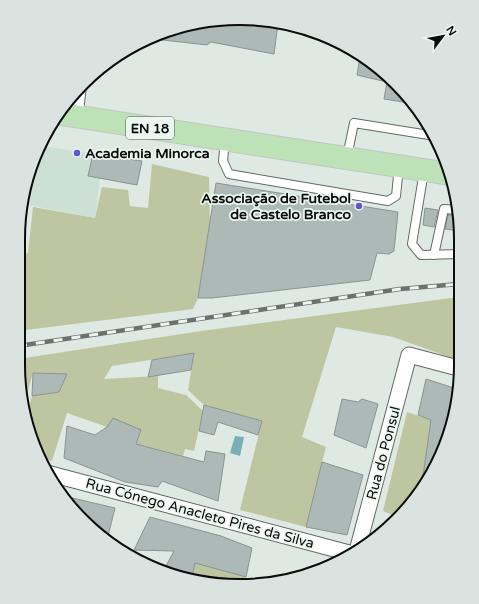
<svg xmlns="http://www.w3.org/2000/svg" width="479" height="604" viewBox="0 0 479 604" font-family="'Varela Round',sans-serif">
<rect width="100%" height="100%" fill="#dee9e3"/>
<path fill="#cde0d6" d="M42,146L93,154L88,175L100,178L95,218L23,204L30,168Z"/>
<g fill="#bdc6a1">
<path d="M152,164L209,177L210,227L198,298L193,309L18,331V255L28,253L33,207L95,218L102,187L128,190L130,206L148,208Z"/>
<path d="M459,297L458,348L455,359L393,337L336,327L302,437L326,447L306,527L240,510L262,421L204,405L188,390L194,353L112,366L104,379L158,376V388L186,395L203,411L194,451L185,449L183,456L144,446L130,483L122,481L141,431L113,418L107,427L67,413L52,461L40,457L25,422L32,396L59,392L66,374L33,373L24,404L18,359L201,331Z"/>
<path d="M407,412L443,424L437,456L424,488L398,517L383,511Z"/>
<path d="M202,531L220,536L210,567L246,577L245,585L182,578L166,572V566L192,576Z"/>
</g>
<path fill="#7aaeb8" d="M235,436L244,437L240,456L230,453Z"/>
<g fill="#adb9b7" stroke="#899493">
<path d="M211,20L278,24L274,54L211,42L207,45L154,39Z"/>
<path d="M360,57L375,64L409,103L384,99L387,82L357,75Z"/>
<path d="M93,154L142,161L137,185L88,176Z"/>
<path d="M216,183L398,212L394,251L389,254L377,253L370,280L212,298H198Z"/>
<path d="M425,208L438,210L434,227L423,225Z"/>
<path d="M448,215H459L460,231L445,229Z"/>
<path d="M194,353L191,370L148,377L152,360Z"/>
<path d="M33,373L67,374L59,392L32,396Z"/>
<path d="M426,379L457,389V407L428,477L423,476L431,420L418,415Z"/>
<path d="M342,399L358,402L362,399L378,404L366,448L334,435Z"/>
<path d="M204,405L262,421L258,435L218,422L214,435L199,431Z"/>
<path d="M113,418L141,430L136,444L204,462L206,451L225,454L218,501L162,481L158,487L125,482L64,458L67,426L95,435L107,427Z"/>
<path d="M322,462L363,475L347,535L306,527Z"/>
<path d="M64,496L115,508L107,540L83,521Z"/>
<path d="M150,517L221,536L252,548L246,577L195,563L192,577L166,566L174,551L134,550Z"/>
</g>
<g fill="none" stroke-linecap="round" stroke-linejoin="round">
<g stroke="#616a66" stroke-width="10">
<g id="lane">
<path d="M225,140L223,161L229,174L388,201L396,196L399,166"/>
<path d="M347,157L354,123L435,136"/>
<path d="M424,171L412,244L421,255L460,254"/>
<path d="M434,255L444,209L458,210"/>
</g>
</g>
<g stroke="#616a66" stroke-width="17">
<g id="street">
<path d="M75,116L78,90"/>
<path d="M47,473L353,554"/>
<path d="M357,551L409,355L458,368"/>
</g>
</g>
<g stroke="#c4c5c4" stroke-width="24">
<path id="primary" d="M61,114L450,174"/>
</g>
<use href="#lane" stroke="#fff" stroke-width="8"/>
<use href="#street" stroke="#fff" stroke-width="15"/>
<use href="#primary" stroke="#bee2b8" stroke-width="22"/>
<g stroke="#6b716d" stroke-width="4.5">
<path id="rail" d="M18,346L400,289L459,284"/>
</g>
<use href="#rail" stroke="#ecf6f1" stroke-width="3" stroke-dasharray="9" stroke-linecap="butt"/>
</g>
<g fill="#5d58d0" stroke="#ecf6f1" stroke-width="1.5">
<circle cx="77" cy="153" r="4"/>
<circle cx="359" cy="206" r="4"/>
</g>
<g text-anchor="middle" stroke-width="3.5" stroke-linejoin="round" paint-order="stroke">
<rect fill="#ecf6f1" stroke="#4e5350" stroke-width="1" x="126" y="117" width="48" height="22" rx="3"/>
<g font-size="13" font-weight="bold" fill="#0a0d0b">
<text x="150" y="133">EN 18</text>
</g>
<g font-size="14" font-weight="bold" fill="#0a0d0b" stroke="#ecf6f1" text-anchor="start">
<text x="85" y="158">Academia Minorca</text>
<text x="351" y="203" text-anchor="end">Associação de Futebol<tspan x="351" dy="16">de Castelo Branco</tspan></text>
</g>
<g font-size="14" fill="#0a0d0b" stroke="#ecf6f1">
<text transform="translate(383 453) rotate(-75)" y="5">Rua do Ponsul</text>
<text transform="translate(200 513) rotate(15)" y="5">Rua Cónego Anacleto Pires da Silva</text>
</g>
</g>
<path d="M0 0H479V604H0ZM239 25H240A214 214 0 0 1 454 239V365A214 214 0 0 1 240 579H239A214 214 0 0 1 25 365V239A214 214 0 0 1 239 25Z" fill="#dae3df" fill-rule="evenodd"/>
<path fill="none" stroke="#0a0d0b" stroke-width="2" d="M239 25H240A214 214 0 0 1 454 239V365A214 214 0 0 1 240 579H239A214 214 0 0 1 25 365V239A214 214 0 0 1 239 25Z"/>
<g transform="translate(443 36) rotate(58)" stroke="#ecf6f1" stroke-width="3" paint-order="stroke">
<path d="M0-3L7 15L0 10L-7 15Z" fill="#0a0d0b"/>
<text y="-6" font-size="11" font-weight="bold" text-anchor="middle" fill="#0a0d0b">N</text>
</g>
</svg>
